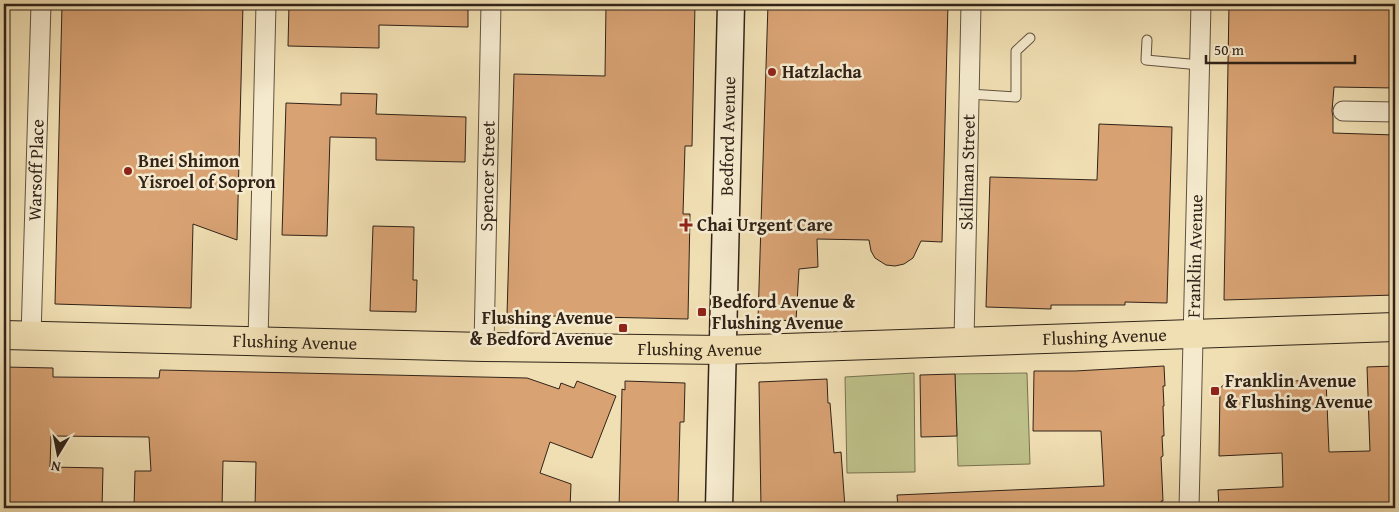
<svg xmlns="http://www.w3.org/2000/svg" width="1399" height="512" viewBox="0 0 1399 512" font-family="'Gentium Book Plus',serif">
<rect width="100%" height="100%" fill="#f0dfb3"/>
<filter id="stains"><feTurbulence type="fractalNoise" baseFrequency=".004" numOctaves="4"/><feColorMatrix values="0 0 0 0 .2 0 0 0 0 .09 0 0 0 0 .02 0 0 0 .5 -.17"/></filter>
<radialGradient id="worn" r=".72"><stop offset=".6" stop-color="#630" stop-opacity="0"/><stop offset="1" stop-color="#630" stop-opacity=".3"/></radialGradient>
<g fill="#bec089" stroke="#787250">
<path d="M914,373L915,472L847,473L845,377Z"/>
<path d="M1027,373L1030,464L958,466L955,374Z"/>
</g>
<g fill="#d8a273" stroke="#312318">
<path d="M62,4H243L237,240L193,224L191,308L55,304Z"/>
<path d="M289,4H468V27L379,25V48L288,46Z"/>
<path d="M606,4H695L692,146H685L683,214H690L688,319L507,315L514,74L605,76Z"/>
<path d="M768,4H948L942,242L921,241L913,258L904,264L895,266L886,265L875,258L871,251L869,240L817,239L818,267L799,269L796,321L758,319Z"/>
<path d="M1229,4H1395V88L1334,87L1332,111L1333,117V133L1395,135V295L1224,300Z"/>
<path d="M341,93L377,94L376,114L466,117L465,162L376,160V138L330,137L327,236L282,235L286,103L341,105Z"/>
<path d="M1099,124L1172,127L1167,303L1125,302V305H1051V309L986,307L990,177L1097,180Z"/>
<path d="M373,226L414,227L413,280H417L416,312L370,311Z"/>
<path d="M1164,366L1165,386H1163L1164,406H1163L1164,436H1162L1163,456L1161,457L1163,501H1161L1162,508H898L897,495L1104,486L1101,431H1033L1034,371H1075Z"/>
<path d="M1395,366V508H1219L1218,490L1283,487L1282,453L1219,456L1220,388L1226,383L1326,380L1329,452L1370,451L1367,367Z"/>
<path d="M4,367L53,368V377L159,378L160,370L527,378L559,389L561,383L574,388L577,381L616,396L592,458L550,442L540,473L571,484L570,508H255L256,462L223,461L222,508H134L135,471H151L149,437L51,436L50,467L103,468L102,508H4Z"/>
<path d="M955,374L957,436L921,437L920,375Z"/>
<path d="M827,379L828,403H830L834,453L841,452L845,508H761L759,382Z"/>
<path d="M625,381L685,383L684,422H680L678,508H619L622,389L625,390Z"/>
</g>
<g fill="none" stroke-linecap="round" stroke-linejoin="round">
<g stroke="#61523f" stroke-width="11">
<g id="service">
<path d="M1147,40L1146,60L1200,65"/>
<path d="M969,94L1016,97V51L1030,38"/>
</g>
</g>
<g stroke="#61523f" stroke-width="21">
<g id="minor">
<path d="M1343,111L1395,112"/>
<path id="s1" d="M31,336L41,4"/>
<path d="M258,341L266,4"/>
<path id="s2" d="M964,341L971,4"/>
<path id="s3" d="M484,347L491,4"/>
<path id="s4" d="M1189,508L1201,4"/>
</g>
</g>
<g stroke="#312318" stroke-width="29">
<g id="secondary">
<path id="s5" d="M719,508L731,4"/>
</g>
</g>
<g stroke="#312318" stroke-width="30">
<g id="primary">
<path id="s6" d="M4,335L484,347L723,350L1395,327"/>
</g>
</g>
<use href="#service" stroke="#f5eace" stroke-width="9"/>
<use href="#minor" stroke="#f5eace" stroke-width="19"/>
<use href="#secondary" stroke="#f5eace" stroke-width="26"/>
<use href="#primary" stroke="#f0dfb3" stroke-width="28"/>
</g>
<g fill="#8f2418" stroke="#f5eace" stroke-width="2">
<circle cx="772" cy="72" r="5"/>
<circle cx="128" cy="171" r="5"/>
<path d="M683.5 217.5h5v5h5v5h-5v5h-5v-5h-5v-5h5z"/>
<rect x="697" y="307" width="10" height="10" rx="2.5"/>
<rect x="618" y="323" width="10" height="10" rx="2.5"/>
<rect x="1210" y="386" width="10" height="10" rx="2.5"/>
</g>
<g text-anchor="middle" stroke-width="5" stroke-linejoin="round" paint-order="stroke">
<g font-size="18" font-weight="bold" fill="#312318" stroke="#f5eace" text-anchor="start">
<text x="782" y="78">Hatzlacha</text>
<text x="138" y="167">Bnei Shimon<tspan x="138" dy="21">Yisroel of Sopron</tspan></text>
<text x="697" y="231">Chai Urgent Care</text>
<text x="712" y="308">Bedford Avenue &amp;<tspan x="712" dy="21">Flushing Avenue</tspan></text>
<text x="613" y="324" text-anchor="end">Flushing Avenue<tspan x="613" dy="21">&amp; Bedford Avenue</tspan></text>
<text x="1225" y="387">Franklin Avenue<tspan x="1225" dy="21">&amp; Flushing Avenue</tspan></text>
</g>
<g font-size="18" fill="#312318" stroke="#f5eace">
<text dy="6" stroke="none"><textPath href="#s5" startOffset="372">Bedford Avenue</textPath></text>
<text dy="6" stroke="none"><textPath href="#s1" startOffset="166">Warsoff Place</textPath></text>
<text dy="6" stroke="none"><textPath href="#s2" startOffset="169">Skillman Street</textPath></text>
<text dy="6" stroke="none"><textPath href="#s3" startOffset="171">Spencer Street</textPath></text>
<text dy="6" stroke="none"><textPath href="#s4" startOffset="252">Franklin Avenue</textPath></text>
<text dy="6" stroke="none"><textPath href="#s6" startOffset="1101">Flushing Avenue</textPath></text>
<text dy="6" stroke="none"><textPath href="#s6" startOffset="291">Flushing Avenue</textPath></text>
<text dy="6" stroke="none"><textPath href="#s6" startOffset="696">Flushing Avenue</textPath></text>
</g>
</g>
<rect width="1399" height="512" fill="none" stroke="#f0dfb3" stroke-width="20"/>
<rect x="5" y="5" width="1389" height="502" fill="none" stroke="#312318" stroke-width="2.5"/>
<rect x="10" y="10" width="1379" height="492" fill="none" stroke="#312318"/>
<g transform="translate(58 454) rotate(190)" stroke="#f5eace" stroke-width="4" paint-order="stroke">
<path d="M0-4L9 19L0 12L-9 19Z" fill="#312318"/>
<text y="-8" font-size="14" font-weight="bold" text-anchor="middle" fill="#312318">N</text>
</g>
<path d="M1206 55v8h149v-8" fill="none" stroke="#312318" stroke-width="2.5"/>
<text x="1214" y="55" font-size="15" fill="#312318" stroke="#f5eace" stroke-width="4" paint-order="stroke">50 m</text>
<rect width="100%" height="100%" filter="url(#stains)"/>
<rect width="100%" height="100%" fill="url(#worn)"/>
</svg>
